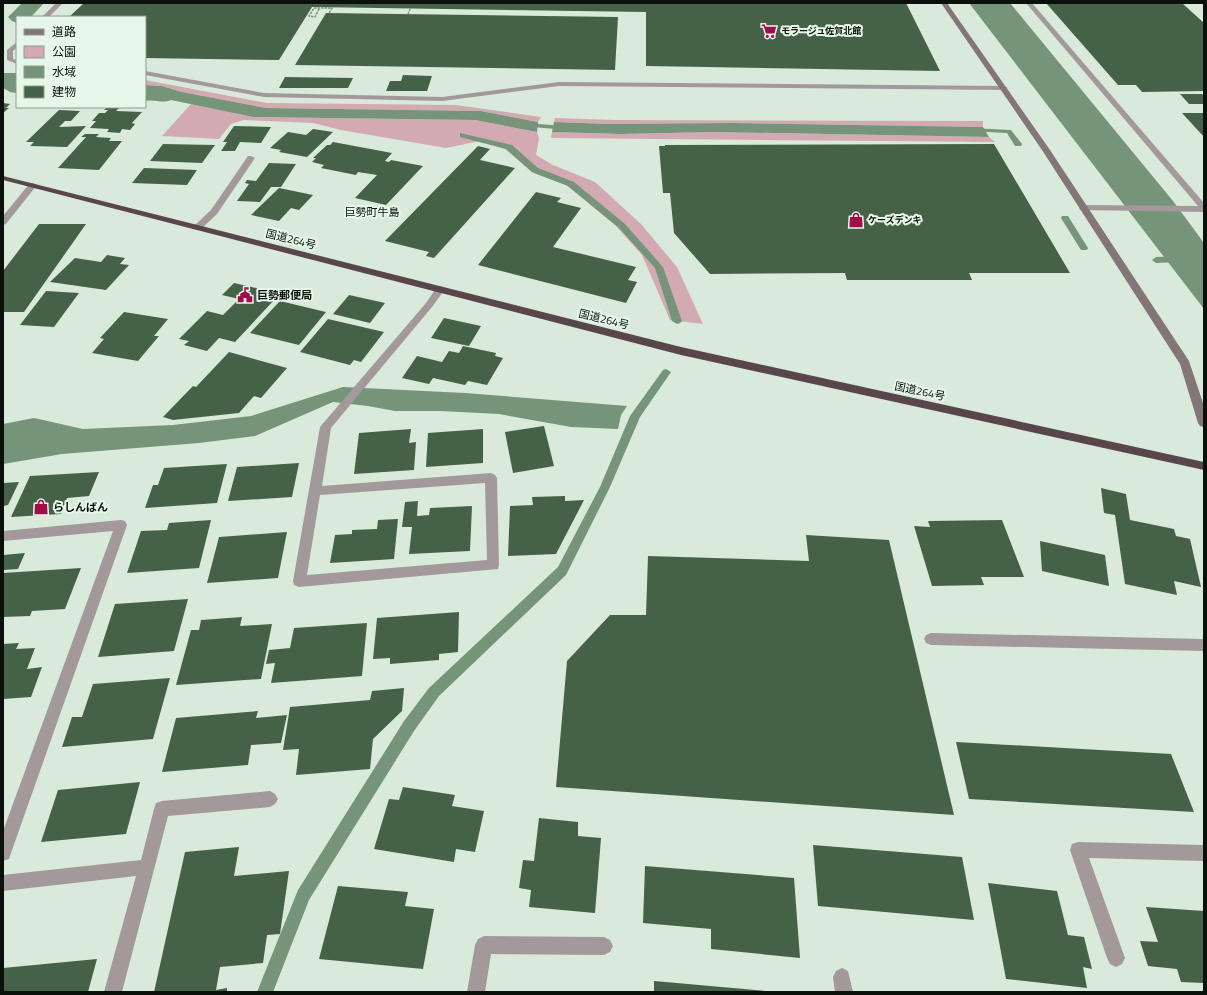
<svg xmlns="http://www.w3.org/2000/svg" width="1207" height="995" viewBox="0 0 1207 995" font-family="'Titillium Web','Noto Sans JP',sans-serif">
<rect width="100%" height="100%" fill="#d9eadb"/>
<g fill="#d3aab2">
<path d="M145,80L267,103L456,105L541,117L538,122L481,111L266,108L182,92L162,86L145,85Z"/>
<path d="M191,104L253,117L475,120L537,132L539,138L536,155L553,165L595,182L641,224L677,267L703,324L670,320L642,255L615,225L566,185L533,173L505,149L480,141L446,148L341,130L313,123L244,120L231,124L219,139L162,136Z"/>
<path d="M555,118L614,120L983,121V127L731,123L608,124L554,122Z"/>
<path d="M552,132L621,134L714,132L989,137L995,142L551,138Z"/>
</g>
<g fill="#76947a">
<path d="M969,3H1010L1173,201L1204,243V309Z"/>
<path d="M3,73H17V93L10,92L3,88Z"/>
<path d="M145,85L162,86L182,92L266,108L481,111L538,122L537,132L475,120L253,117L171,100C163,104 154,99 145,101Z"/>
<path d="M554,122L608,124L731,123L983,127L989,137L714,132L621,134L552,132Z"/>
<path d="M343,387L465,393L627,406L621,415L618,429L571,427L499,414L441,411H395L368,406L333,402L255,436L199,443L62,454L3,464V424L34,418L83,429L173,425L251,416Z"/>
</g>
<g fill="none" stroke-linecap="round" stroke-linejoin="round">
<g fill="#76947a" fill-rule="evenodd">
<path d="M523,123L567,126L571,128L567,130L521,126L520,125Z"/>
<path d="M970,128L1011,130L1022,144L1021,146H1015L1007,133L968,131V129Z"/>
<path d="M460,133L512,145L538,168L574,182L625,224L663,267L682,321L680,323L677,324L672,321L655,268L619,228L568,186L532,172L506,149L460,137Z"/>
<path d="M1062,216H1068L1088,248L1087,250H1081L1061,218Z"/>
<path d="M1204,255V261L1156,263L1152,260L1156,257Z"/>
<path d="M666,369L671,372L640,417L610,487L566,575L439,696L414,731L309,900L273,992H257L298,890L404,721L429,688L558,567L600,487L630,416L663,370Z"/>
</g>
<path fill="#76947a" fill-rule="evenodd" d="M22,3H44L31,17H17V23L12,21L8,17Z"/>
</g>
<g fill="#456249">
<path d="M84,3H906L940,71L646,66V12L312,7L279,60L145,58V17H69Z"/>
<path d="M1046,3H1182L1204,23V91L1142,92L1136,85H1118Z"/>
<path d="M326,13L618,17L615,70L295,65Z"/>
<path d="M403,75L432,76L427,91H386L390,81H401Z"/>
<path d="M285,77L353,78L348,88H279Z"/>
<path d="M1180,94H1202L1204,96V104H1189Z"/>
<path d="M3,103L10,104L6,108H9L3,113Z"/>
<path d="M107,107H120L116,111L142,112L132,123L135,124L130,130L122,129L120,133L107,132L109,129L90,128L96,121H92L99,113H105L108,110H104Z"/>
<path d="M59,110L80,111L71,121H65L59,127L86,126L67,147L30,146L34,142H26Z"/>
<path d="M1182,113H1204V137Z"/>
<path d="M234,126L271,127L261,143L240,142L235,151H221L227,142H223Z"/>
<path d="M313,129L333,132L307,157L279,152L281,150L270,148L288,132L306,135Z"/>
<path d="M85,134H99L96,137L111,138L109,141H122L99,170L58,168L86,137H81Z"/>
<path d="M333,142L392,153L385,161L389,162L391,160L423,166L386,205L355,198L377,175L358,172L356,175L321,168L324,165L312,162L316,158H313L327,145H330Z"/>
<path d="M163,144L215,145L202,163L150,161Z"/>
<path d="M994,144L1070,273H969L972,280H847L845,273L710,274L674,233L670,193H663L659,146H665V145Z"/>
<path d="M478,146L490,149L480,160L515,168L434,258L426,256L429,252L385,241Z"/>
<path d="M269,163L296,164L281,187H271L260,202L237,201L249,184L245,183L247,180L256,181Z"/>
<path d="M144,168L197,170L187,185L132,183Z"/>
<path d="M279,188L313,195L299,210L291,208L279,221L251,215Z"/>
<path d="M536,192L561,198L557,202L581,208L553,247L636,267L628,280L637,282L626,303L478,265Z"/>
<path d="M39,224H86L24,312H3V271Z"/>
<path d="M107,255L125,258L120,264L129,265L106,290L50,282L75,258L101,262Z"/>
<path d="M234,283L261,289L257,293L276,298L235,342L219,338L207,351L184,345L189,341L179,339L207,311L223,315L239,299L222,295Z"/>
<path d="M46,291L79,293L54,327L20,325Z"/>
<path d="M349,295L385,303L370,323L333,314Z"/>
<path d="M280,301L326,312L299,345L250,333Z"/>
<path d="M124,312L168,319L154,336H159L138,361L92,353L104,339L100,338Z"/>
<path d="M444,318L481,326L469,346L431,338Z"/>
<path d="M328,319L384,332L361,362L354,360L350,365L300,352Z"/>
<path d="M463,346L496,353L495,356L503,358L487,385L468,381L465,385L433,378L429,384L402,378L417,356L442,362L449,351L459,353Z"/>
<path d="M229,352L287,368L261,398L254,396L239,413L173,420L163,417L193,386L196,387Z"/>
<path d="M544,426L554,466L513,473L505,432Z"/>
<path d="M411,429L409,443L416,442L414,470L354,474L359,433Z"/>
<path d="M483,429V463L426,467L428,433Z"/>
<path d="M299,463L292,497L228,501L237,467Z"/>
<path d="M227,464L217,503L145,508L153,485H158L164,468Z"/>
<path d="M99,472L89,496L67,498L61,514L11,517L30,476Z"/>
<path d="M19,482L8,505L3,506V483Z"/>
<path d="M1101,488L1126,494L1130,520L1174,529L1176,536L1190,539L1201,587L1174,581L1177,595L1125,584L1115,515L1104,513Z"/>
<path d="M565,496V501L584,500L556,554L508,556L510,506L533,505L532,497Z"/>
<path d="M418,501L417,516L429,515L430,508L472,506L470,551L409,554L412,527H402L405,502Z"/>
<path d="M398,519L394,559L330,563L335,535L352,534V530L377,529L378,520Z"/>
<path d="M211,520L199,568L127,573L141,531L167,530L169,523Z"/>
<path d="M1002,520L1024,577H981L984,585L932,586L914,526L930,527L928,521Z"/>
<path d="M287,532L278,578L207,583L219,537Z"/>
<path d="M806,535L889,540L954,815L556,787L567,661L610,615H646L648,556L809,561Z"/>
<path d="M1040,541L1105,555L1109,586L1042,571Z"/>
<path d="M25,553L18,569L3,570V555Z"/>
<path d="M81,568L65,609L32,611L30,616L3,617V573Z"/>
<path d="M188,599L174,651L98,657L115,604Z"/>
<path d="M459,612L458,652L439,654V660L390,664V658L373,659L377,618Z"/>
<path d="M242,617L240,626L272,624L261,679L176,685L191,630H199L201,620Z"/>
<path d="M367,623L362,676L271,683L275,663L266,664L269,650L290,648L294,628Z"/>
<path d="M19,643L16,649L35,648L27,669L42,667L31,697L3,699V644Z"/>
<path d="M170,678L153,739L62,747L72,717H82L93,684Z"/>
<path d="M404,688L402,711L373,739L370,769L296,775L299,749L283,750L290,707L370,700L372,691Z"/>
<path d="M258,711L256,718L287,715L281,743L251,745L248,765L162,772L176,718Z"/>
<path d="M956,742L1171,754L1194,812L969,799Z"/>
<path d="M140,782L126,834L41,842L58,790Z"/>
<path d="M403,787L455,795L452,806L484,811L475,852L456,849L454,862L374,849L389,799L399,800Z"/>
<path d="M539,818L578,822V836L601,838L595,913L529,907L531,890L519,888L523,860L534,861Z"/>
<path d="M813,845L962,857L974,920L818,906Z"/>
<path d="M239,847L234,876L289,871L280,934L267,935L263,963L220,967L216,990L227,988V992H154L185,852Z"/>
<path d="M645,866L794,878L800,958L711,949V929L643,923Z"/>
<path d="M988,883L1057,891L1068,935L1084,937L1092,969L1083,967L1087,988L1006,979Z"/>
<path d="M338,886L408,892L405,906L434,909L423,969L319,959Z"/>
<path d="M1146,907L1204,911V983L1181,982L1177,969L1148,966L1140,941L1158,942Z"/>
<path d="M97,959L88,992H3V968Z"/>
<path d="M654,981L766,991V992H654Z"/>
</g>
<g fill="none" stroke-linecap="round" stroke-linejoin="round">
<g stroke="#838f84" stroke-width="1.5" stroke-dasharray="2.5 1" stroke-linecap="butt">
<path d="M319,9L315,17L309,16L314,8H332L329,13"/>
<path d="M408,14L410,9"/>
</g>
<path fill="#a3999b" fill-rule="evenodd" d="M248,156H251L255,158L217,214L201,229H195L194,227L195,225L211,210Z"/>
<g fill="#a3999b" fill-rule="evenodd">
<path d="M56,3H63L49,17H42Z"/>
<path d="M1026,3H1032L1204,203V212L1080,210L1079,208L1080,206L1083,205L1198,206Z"/>
<path d="M17,42V47L13,51V59L17,60V64L7,60V50Z"/>
<path d="M145,71L264,93L442,97L559,82L1004,86L1008,88L1004,90L559,86L442,101L264,97L145,75Z"/>
<path d="M30,183H33L37,185L6,224L3,225V216Z"/>
<path d="M440,286L445,289L432,307L331,428L322,486L491,473L495,475L497,478L499,565L498,569L299,587L294,585L293,581L320,427L426,303L437,287ZM485,483L487,560L307,575L320,495Z"/>
<path d="M121,520L125,521L127,525L11,853L9,859L3,861V831L113,531L3,541V531Z"/>
<path d="M931,633L1204,639V651L931,645L926,643L924,639L926,635Z"/>
<path d="M270,791L275,794L278,799L275,804L270,807L168,816L122,992H104L136,876L3,891V875L141,860L154,809L156,803L162,801Z"/>
<path d="M1078,842L1204,845V861L1089,858L1125,958L1122,964L1116,967L1110,964L1107,958L1070,850L1072,844Z"/>
<path d="M484,936L604,937L610,940L613,946L610,952L604,955L491,954L485,992H467L475,945L478,939Z"/>
<path d="M842,968L848,971L853,992H835L833,977L836,971Z"/>
</g>
<path fill="#847578" fill-rule="evenodd" d="M941,3H947L1050,150L1189,361L1204,406V427L1200,426L1198,423L1180,364L1042,150Z"/>
<path fill="#59464a" fill-rule="evenodd" d="M3,176L681,347L1204,462V470L681,355L3,180Z"/>
</g>
<defs>
<g id="supermarket-bare" transform="scale(1.2)"><path d="M-6-5.5h2.5l.6 2H6L4.5 2H-2.5L-4.4-4H-6ZM-1.5 3.2a1.3 1.3 0 1 0 .1 0ZM3 3.2a1.3 1.3 0 1 0 .1 0Z" fill="#a30c4a" stroke="#e6f7e8" stroke-width="2.5" paint-order="stroke"/></g>
<g id="shop-bare" transform="scale(1.2)"><path d="M-5-2.5h2.3a2.7 3.5 0 0 1 5.4 0H5L5.5 6h-11ZM-1.5-2.5h3a1.5 2.3 0 0 0-3 0Z" fill="#a30c4a" stroke="#e6f7e8" stroke-width="2.5" paint-order="stroke"/></g>
<g id="civic-bare" transform="scale(1.2)"><path d="M-.6-6.5H3V-4.5H.6V-3L4-1V1h2V6H-6V1h2V-1L-.6-3ZM-1.2 2.5V6h2.4V2.5Z" fill="#a30c4a" stroke="#e6f7e8" stroke-width="2.5" paint-order="stroke"/></g>
</defs>
<g fill-rule="evenodd">
<use href="#supermarket-bare" x="769" y="31"/>
<use href="#shop-bare" x="856" y="220"/>
<use href="#civic-bare" x="245" y="295"/>
<use href="#shop-bare" x="41" y="507"/>
</g>
<g text-anchor="middle" stroke-width="4" stroke-linejoin="round" paint-order="stroke">
<g font-size="9" font-weight="bold" fill="#0a100b" stroke="#e6f7e8" text-anchor="start">
<text x="781" y="34">モラージュ佐賀北館</text>
<text x="868" y="223">ケーズデンキ</text>
</g>
<g font-size="11" fill="#0a100b" stroke="#e6f7e8">
<text x="372" y="216">巨勢町牛島</text>
</g>
<g font-size="11" fill="#0a100b" stroke="#e6f7e8">
<text transform="translate(291 239) rotate(14)" y="4">国道264号</text>
<text transform="translate(604 319) rotate(14)" y="4">国道264号</text>
<text transform="translate(920 391) rotate(12)" y="4">国道264号</text>
</g>
<g font-size="11" font-weight="bold" fill="#0a100b" stroke="#e6f7e8" text-anchor="start">
<text x="257" y="299">巨勢郵便局</text>
<text x="53" y="511">らしんばん</text>
</g>
</g>
<rect width="1207" height="995" fill="none" stroke="#0a100b" stroke-width="8"/>
<rect x="16" y="16" width="130" height="92" fill="#e6f7e8" stroke="#8e9b90"/>
<rect x="24" y="29" width="20" height="6" fill="#847578" stroke="#8e9b90"/>
<text x="52" y="36" font-size="12" fill="#0a100b">道路</text>
<rect x="24" y="46" width="20" height="12" fill="#d3aab2" stroke="#8e9b90"/>
<text x="52" y="56" font-size="12" fill="#0a100b">公園</text>
<rect x="24" y="66" width="20" height="12" fill="#76947a" stroke="#8e9b90"/>
<text x="52" y="76" font-size="12" fill="#0a100b">水域</text>
<rect x="24" y="86" width="20" height="12" fill="#456249" stroke="#8e9b90"/>
<text x="52" y="96" font-size="12" fill="#0a100b">建物</text>
</svg>
